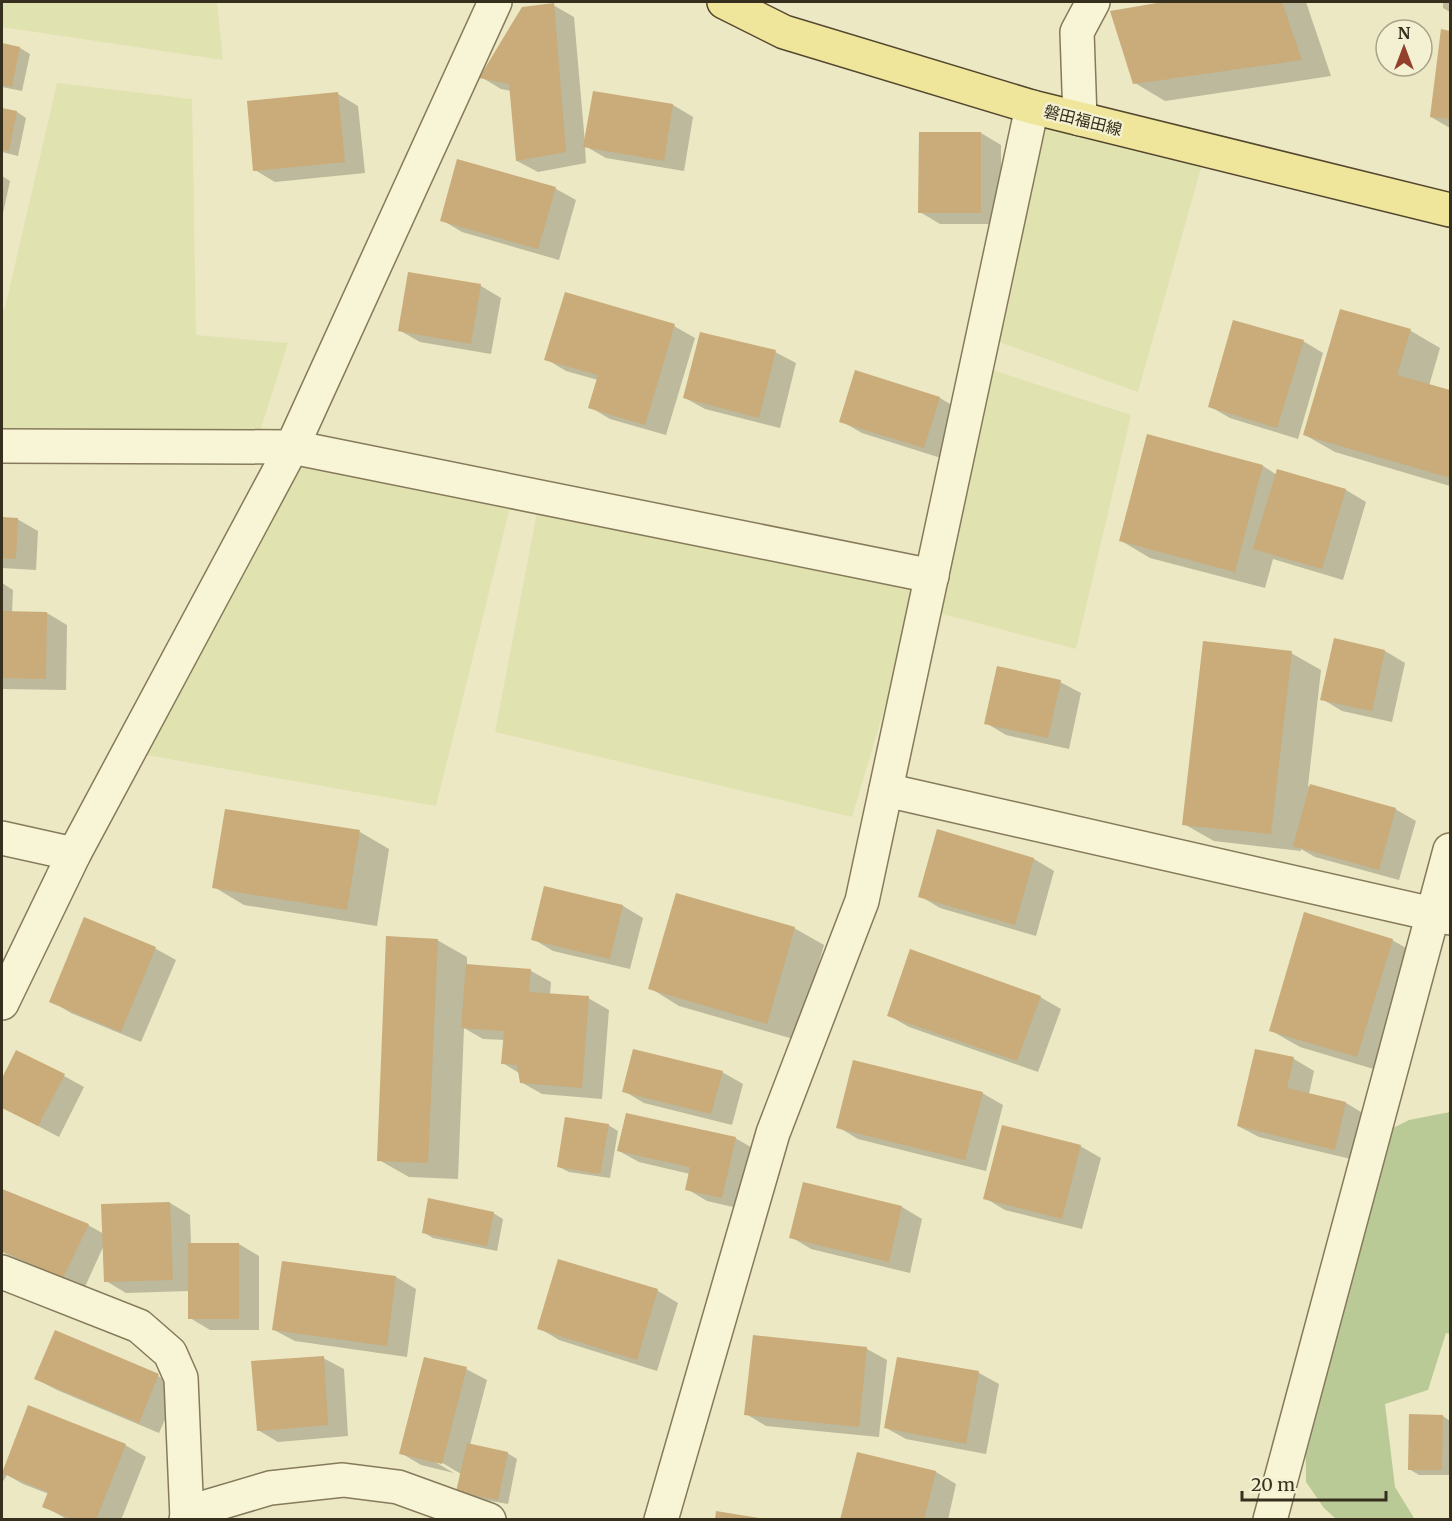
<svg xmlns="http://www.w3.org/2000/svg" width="1452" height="1521" viewBox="0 0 1452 1521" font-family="Merriweather,'Noto Sans JP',serif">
<rect width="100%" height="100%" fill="#ece8c3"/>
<g fill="#e0e2b0">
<path d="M2,2H217L223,60L2,27Z"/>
<path d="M57,83L192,99L196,335L288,343L255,447L2,446V308H5Z"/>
<path d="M1032,107L1206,150L1138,392L983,336Z"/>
<path d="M977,365L1131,415L1076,649L924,609Z"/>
<path d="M292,447L514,491L436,806L129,752Z"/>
<path d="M540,497L920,588L852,817L495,732Z"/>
</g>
<path fill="#baca97" d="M1450,1112V1334L1446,1333L1428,1390L1385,1404L1395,1487L1414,1518L1413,1520L1336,1519L1324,1508L1306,1482L1305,1388L1373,1138L1409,1120Z"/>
<g fill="#0003">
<path d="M1172,2H1306L1331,76L1165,101L1135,83L1112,12Z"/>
<path d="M1443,2H1450V12L1443,8Z"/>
<path d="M553,5L574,17L585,143L673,105L693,117L684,171L606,158L585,146L586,163L538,172L517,161L511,91L501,89L481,77Z"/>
<path d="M1442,31L1450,33V128L1431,117Z"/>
<path d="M2,44L20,48L30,54L22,91L2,87Z"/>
<path d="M338,94L358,106L365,173L275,182L255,170Z"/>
<path d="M2,109L17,112L26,118L18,156L2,152Z"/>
<path d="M981,133L1001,145V224H940L920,212Z"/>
<path d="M459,161L556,189L576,200L559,260L462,232L442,220Z"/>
<path d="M2,176L10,181L2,218Z"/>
<path d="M410,274L481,286L501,298L491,354L420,342L399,330Z"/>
<path d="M1341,311L1411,331L1440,348L1429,386L1450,392V486L1335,452L1305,435Z"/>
<path d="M674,326L695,338L666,435L610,419L590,407L598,380L566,371L546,359Z"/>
<path d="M1303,341L1323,353L1298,439L1230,418L1209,406Z"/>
<path d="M775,352L796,363L780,428L705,409L685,398Z"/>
<path d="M856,372L940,398L960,410L944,459L862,433L841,421Z"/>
<path d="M1148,436L1263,466L1277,475L1346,490L1366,502L1343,580L1273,559L1265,588L1150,558L1120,540Z"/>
<path d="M2,519H17L38,531L36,570L2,568Z"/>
<path d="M2,583L13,590L12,613H47L67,625L66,690L2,689Z"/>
<path d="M1385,651L1405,663L1392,722L1342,711L1322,699Z"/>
<path d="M1291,653L1321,670L1308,786L1395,809L1416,821L1399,880L1315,857L1301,849V851L1214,841L1184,824Z"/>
<path d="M1060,682L1081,693L1069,749L1006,735L986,723Z"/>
<path d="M938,831L1034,859L1054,871L1036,936L940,908L920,896Z"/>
<path d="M360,832L389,849L377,926L244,905L214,887Z"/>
<path d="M545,888L623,906L643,918L630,969L553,951L533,939Z"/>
<path d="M85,919L156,949L176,960L141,1042L71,1013L51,1001Z"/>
<path d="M794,928L824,945L797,1040L679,1006L650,988Z"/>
<path d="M437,940L467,957V966L531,971L551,982L550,995L588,998L609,1010L602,1099L542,1094L521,1082L519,1073L503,1063L505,1040L483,1039L464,1028L458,1179L409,1177L379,1160Z"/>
<path d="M1392,940L1422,957L1387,1073L1300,1047L1270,1030Z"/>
<path d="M1040,997L1061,1009L1038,1072L909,1027L888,1015Z"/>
<path d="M1256,1050L1294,1059L1314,1071L1309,1094L1346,1103L1366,1115L1355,1160L1259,1137L1238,1126Z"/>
<path d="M16,1052L64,1076L84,1087L59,1137L2,1107V1081Z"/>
<path d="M722,1072L743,1084L732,1125L644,1103L624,1091Z"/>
<path d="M982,1093L1003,1105L986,1171L858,1139L838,1127Z"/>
<path d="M608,1125L618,1131L610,1178L569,1172L559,1167Z"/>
<path d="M735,1138L756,1150L742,1209L707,1201L687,1189L690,1174L639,1162L619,1151Z"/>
<path d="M1080,1146L1101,1158L1082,1229L1005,1210L985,1198Z"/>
<path d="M804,1184L902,1207L922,1219L910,1273L811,1249L791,1237Z"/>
<path d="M2,1190L88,1225L104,1234L170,1203L190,1215L191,1244H239L259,1256V1330H210L190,1318V1291L126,1293L106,1281L104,1245L84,1289L2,1252Z"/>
<path d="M493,1213L503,1219L497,1251L433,1238L423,1232Z"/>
<path d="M559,1261L658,1291L678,1303L657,1371L559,1340L539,1328Z"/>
<path d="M284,1262L396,1277L416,1289L407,1357L295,1341L274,1330Z"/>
<path d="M56,1332L158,1376L179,1388L159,1433L57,1390L36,1379Z"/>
<path d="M754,1337L867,1349L887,1360L879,1437L766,1426L746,1414Z"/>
<path d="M323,1358L344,1369L348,1436L278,1442L258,1430Z"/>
<path d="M898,1359L979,1373L999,1384L986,1454L906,1439L886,1428Z"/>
<path d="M466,1369L487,1380L470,1445L507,1453L517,1459L508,1504L468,1497L458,1491L461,1474L436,1459L435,1462L454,1473L421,1465L401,1453Z"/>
<path d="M29,1407L125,1445L146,1457L121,1520H68L44,1506L49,1494L23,1484L7,1475L2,1483V1474Z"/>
<path d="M1443,1416L1450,1421V1475H1419L1409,1469Z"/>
<path d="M858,1453L936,1472L956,1484L948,1520H842Z"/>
</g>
<g fill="#caab7a">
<path d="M1163,2H1282L1302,60L1133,84L1110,11Z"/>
<path d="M554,3L566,152L516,161L509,84L479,78L522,7Z"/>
<path d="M1441,29L1450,31V119L1430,117Z"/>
<path d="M2,43L20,47L12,87L2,85Z"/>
<path d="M593,91L673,104L664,161L583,147Z"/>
<path d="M338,92L345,162L253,171L247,101Z"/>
<path d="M2,108L17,111L9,151L2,150Z"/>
<path d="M919,132H981V213H918Z"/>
<path d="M457,159L556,187L538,249L440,221Z"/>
<path d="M408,272L481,284L471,344L398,331Z"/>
<path d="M565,292L675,324L645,425L588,408L598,375L544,360Z"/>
<path d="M1340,309L1411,329L1397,375L1450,390V478L1303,435Z"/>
<path d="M1233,320L1304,340L1277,428L1208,407Z"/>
<path d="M700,332L776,350L759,418L683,398Z"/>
<path d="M855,370L940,397L924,448L839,422Z"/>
<path d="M1147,434L1263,465L1235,572L1119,541Z"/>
<path d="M1277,469L1346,489L1322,569L1253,549Z"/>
<path d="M2,517L18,518L16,559L2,558Z"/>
<path d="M2,611L47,612L46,679L2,678Z"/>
<path d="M1334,638L1385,650L1372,711L1320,700Z"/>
<path d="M1203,641L1292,651L1271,834L1182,825Z"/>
<path d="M997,666L1061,680L1048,738L984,724Z"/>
<path d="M1310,784L1396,808L1379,870L1293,846Z"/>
<path d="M225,809L360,830L347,910L212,888Z"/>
<path d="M937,829L1034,858L1015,925L918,897Z"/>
<path d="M544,886L623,905L610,959L531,940Z"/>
<path d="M676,893L795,927L767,1024L648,989Z"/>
<path d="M1304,912L1393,939L1357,1057L1269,1031Z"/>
<path d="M84,917L156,947L121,1032L49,1002Z"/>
<path d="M386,936L438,939L428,1163L377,1161Z"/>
<path d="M910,949L1041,996L1017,1061L887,1016Z"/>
<path d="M466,964L531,969L529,992L589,996L582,1088L520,1083L517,1065L501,1064L504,1031L461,1028Z"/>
<path d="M633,1049L723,1071L711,1114L622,1092Z"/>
<path d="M1255,1049L1294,1057L1287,1088L1346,1102L1335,1150L1237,1126Z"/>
<path d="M16,1050L65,1074L38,1126L2,1108V1078Z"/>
<path d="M853,1060L983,1092L965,1160L836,1128Z"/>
<path d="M626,1113L736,1137L722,1198L685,1190L690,1167L617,1151Z"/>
<path d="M565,1117L609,1124L600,1174L557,1167Z"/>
<path d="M1002,1125L1081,1145L1062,1219L983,1199Z"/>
<path d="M803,1182L902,1206L889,1262L789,1238Z"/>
<path d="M2,1189L89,1224L63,1278L2,1251Z"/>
<path d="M428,1198L494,1212L487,1246L422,1233Z"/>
<path d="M170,1202L173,1280L104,1282L101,1204Z"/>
<rect x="188" y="1243" width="51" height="76"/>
<path d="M558,1259L658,1289L637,1360L537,1329Z"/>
<path d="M282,1261L396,1276L387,1346L272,1330Z"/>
<path d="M55,1330L159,1374L139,1423L34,1379Z"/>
<path d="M753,1335L867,1347L859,1427L744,1415Z"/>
<path d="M324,1356L328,1425L257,1431L251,1361Z"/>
<path d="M424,1357L467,1367L442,1464L399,1454Z"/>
<path d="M897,1357L979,1371L966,1444L884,1428Z"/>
<path d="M28,1405L126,1444L96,1520H74L42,1507L48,1492L2,1473Z"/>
<path d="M1409,1414L1443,1415L1442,1470H1408Z"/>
<path d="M467,1443L508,1452L498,1500L456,1492Z"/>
<path d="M857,1452L936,1471L924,1520H840Z"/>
<path d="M716,1511L759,1518V1520H715Z"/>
</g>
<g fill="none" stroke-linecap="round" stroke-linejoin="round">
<g stroke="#867a5a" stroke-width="36">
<g id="minor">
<path d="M1080,119L1077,32L1093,2"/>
<path d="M2,446L292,447L932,576"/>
<path d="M886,790L1450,918"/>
<path d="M2,838L74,854"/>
<path d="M2,1003L74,854L292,447L495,2"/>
<path d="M2,1272L139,1326L170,1353L181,1378L187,1519"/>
<path d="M186,1520L206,1507L270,1488L343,1480L398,1487L489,1520"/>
<path d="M661,1520L773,1133L862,901L1032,107"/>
<path d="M1270,1520L1450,850"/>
</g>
</g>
<g stroke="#54472e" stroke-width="36">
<path id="primary" d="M724,2L784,32L1032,107L1450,210"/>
</g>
<use href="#minor" stroke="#f8f4d6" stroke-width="33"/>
<use href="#primary" stroke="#efe69b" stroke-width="33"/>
</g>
<g text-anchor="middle" stroke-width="4.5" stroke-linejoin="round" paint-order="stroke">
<g font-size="16" fill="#362f1e" stroke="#f4f1d2">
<text transform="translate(1083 120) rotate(14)" y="6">磐田福田線</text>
</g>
</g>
<rect width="1452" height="1521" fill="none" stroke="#362f1e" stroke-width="6"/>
<g transform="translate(1404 48)"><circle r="28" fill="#f4f1d2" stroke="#a8a38a" stroke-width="1.5"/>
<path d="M0-4.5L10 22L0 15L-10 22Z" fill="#93402c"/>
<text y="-9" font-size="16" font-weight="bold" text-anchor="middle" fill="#362f1e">N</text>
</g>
<path d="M1242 1491v9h144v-9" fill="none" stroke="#362f1e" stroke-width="3"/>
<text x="1251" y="1491" font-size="18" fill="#362f1e" stroke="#f4f1d2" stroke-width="4.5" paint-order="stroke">20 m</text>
</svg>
